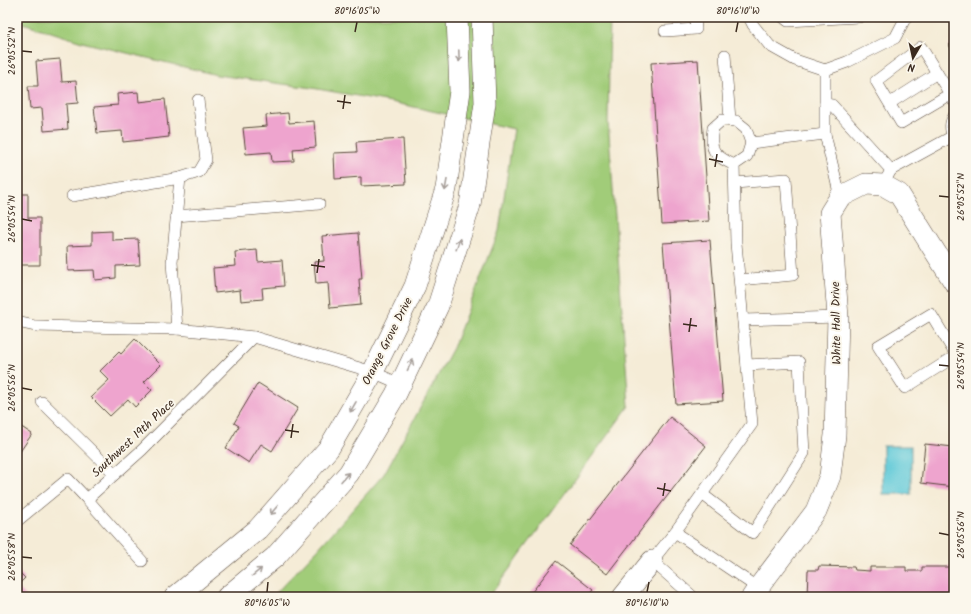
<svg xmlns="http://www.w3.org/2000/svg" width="971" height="614" viewBox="0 0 971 614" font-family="Kalam,sans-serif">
<rect width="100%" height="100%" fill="#fbf7ec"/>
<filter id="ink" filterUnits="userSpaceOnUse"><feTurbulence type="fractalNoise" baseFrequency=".025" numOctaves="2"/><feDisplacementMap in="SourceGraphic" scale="8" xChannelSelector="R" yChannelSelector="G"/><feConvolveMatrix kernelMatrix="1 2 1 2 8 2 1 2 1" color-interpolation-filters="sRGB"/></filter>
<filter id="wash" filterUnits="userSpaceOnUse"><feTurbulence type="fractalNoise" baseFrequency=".012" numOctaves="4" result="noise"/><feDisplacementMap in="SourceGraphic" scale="16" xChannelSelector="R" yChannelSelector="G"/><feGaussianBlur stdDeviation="0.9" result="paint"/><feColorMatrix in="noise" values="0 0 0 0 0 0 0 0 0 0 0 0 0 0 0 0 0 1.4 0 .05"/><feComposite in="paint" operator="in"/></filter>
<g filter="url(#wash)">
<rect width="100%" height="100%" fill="#f5ecd7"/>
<path fill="#a1cc79" stroke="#6e7b4c" d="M17,17H610L608,121L629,406L489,597H272L318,549L384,474L453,348L499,231L514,129L391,102L312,88L217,75L82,42L17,21Z"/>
<rect fill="#5ec9d8" stroke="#4c7a7b" x="883" y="446" width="28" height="48"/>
<g id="blocks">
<g fill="#eea4ce">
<path d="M954,42V54L949,45Z"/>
<path d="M60,59L62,82L76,81L78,103L66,104L68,129L44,131L42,108L30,109L28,86H38L36,61Z"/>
<path d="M698,60L709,221L662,224L651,63Z"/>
<path d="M138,92L139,102L165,99L169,137L123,142L122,131L97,133L94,107L118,105L117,94Z"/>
<path d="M288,113L289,123L314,121L316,147L293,149L294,161L272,162L271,152L246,154L243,128L267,126L266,115Z"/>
<path d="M403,139L406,184L361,186V177L335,179L334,153L357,152L356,142Z"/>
<path d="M17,194H28V218H40V265H17Z"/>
<path d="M112,231V240L138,239L140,265L116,266V278L95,280L94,270L68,271L67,246L92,245V232Z"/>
<path d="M358,233L362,279H359L361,305L330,308L328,283L316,284L314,262L324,261L322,236Z"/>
<path d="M710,240L723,401L676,404L663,243Z"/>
<path d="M257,250L258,262L282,260L284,286L262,288L263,299L241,301L240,290L215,293L213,268L236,266L235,252Z"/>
<path d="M135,339L161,365L144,382L152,390L135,407L128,399L110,416L91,397L109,380L100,371L119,352L121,354Z"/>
<path d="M258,383L298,408L272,451L261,444L249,463L226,448L239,426L234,423Z"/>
<path d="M670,417L706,446L607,574L570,545Z"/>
<path d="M17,424L32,434L17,456Z"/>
<path d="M925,444L954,447V487L921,483Z"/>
<path d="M556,561L593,590L587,597H528Z"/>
<path d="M819,566L854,567L855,570L870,571V567H906V571H922V567H954V597H807L808,570H818Z"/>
<path d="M17,570L25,578L17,586Z"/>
<path d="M17,587L27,597H17Z"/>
</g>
</g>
</g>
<g filter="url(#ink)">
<use href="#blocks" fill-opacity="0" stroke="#57473a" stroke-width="1"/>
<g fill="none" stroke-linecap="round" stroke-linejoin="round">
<g stroke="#57473a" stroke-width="12">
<g id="lane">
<path d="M749,17L753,25L770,46L795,60L825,70V134"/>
<path d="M783,17L788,21L859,17"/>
<path d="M665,31L696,29L695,17"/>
<path d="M725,55L730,120"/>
<path d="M825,70L847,62L895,38L906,17"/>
<path d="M950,94L901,123L876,81L921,47L950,94L954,101"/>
<path d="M890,103L937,73"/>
<path d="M825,104L832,105L891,170L883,185"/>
<path d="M954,116C950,122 949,130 954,137"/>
<path d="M734,165C714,155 709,151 713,128L722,120L736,121L746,129L751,143"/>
<path d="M891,170L953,136"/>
<path d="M180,178L199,172L206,160L198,100"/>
<path d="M735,183L786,179L793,275L740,280"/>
<path d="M72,196L180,178L172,262L177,329"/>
<path d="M176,216L319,204"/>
<path d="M743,320L838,317"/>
<path d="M17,322L35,326L177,329L254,337L373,372L400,384"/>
<path d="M954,352L931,314L878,346L905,388L954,357"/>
<path d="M42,402L115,474"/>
<path d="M702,494L753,533L804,453L799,362L747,365"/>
<path d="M17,521L68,479L87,499"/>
<path d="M675,532L758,588"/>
<path d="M142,561L87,499L142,450L254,337"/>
<path d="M689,597L691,595L652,561L675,532L752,424L736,243L734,165L747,156L751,143L825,134L840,197"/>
</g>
</g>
<g stroke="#57473a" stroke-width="22">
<g id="street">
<path d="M175,597L258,529L329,448L373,372L415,286L446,189L460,91L457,17"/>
<path d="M227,597L275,557L349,473L396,394L438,306L470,205L485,103L482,17"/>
<path d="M623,597L652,561"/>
<path d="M752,597L758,588L816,511L830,476L835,435L838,317L830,213L840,197L866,184L883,185L899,194L954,282"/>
</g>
</g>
<use href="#lane" stroke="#fff" stroke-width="11"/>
<use href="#street" stroke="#fff" stroke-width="21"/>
</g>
<defs><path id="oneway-shaft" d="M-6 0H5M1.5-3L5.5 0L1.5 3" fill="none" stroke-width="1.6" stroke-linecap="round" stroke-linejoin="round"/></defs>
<g stroke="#a79f9a">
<use href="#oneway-shaft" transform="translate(459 56) rotate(88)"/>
<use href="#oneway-shaft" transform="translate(446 185) rotate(100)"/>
<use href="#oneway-shaft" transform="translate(458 244) rotate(-72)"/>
<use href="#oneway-shaft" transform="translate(410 365) rotate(-64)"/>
<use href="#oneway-shaft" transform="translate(353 407) rotate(120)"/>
<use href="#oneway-shaft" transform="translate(345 477) rotate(-49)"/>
<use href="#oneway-shaft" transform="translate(274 510) rotate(131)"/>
<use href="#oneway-shaft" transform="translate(257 572) rotate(-39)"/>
</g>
</g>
<path fill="none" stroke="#3b2a1e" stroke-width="1.5" d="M355,32L357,22M736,32L738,22M22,51L32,52M337,101L351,103M343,109L345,95M709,159L723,162M715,167L717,154M939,196L949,197M22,219L32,221M311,265L325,267M317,273L319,259M683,324L697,326M689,332L691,318M939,365L949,366M22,388L32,390M285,430L299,432M291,438L293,424M657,488L671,491M663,496L665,483M939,533L949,535M22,557L32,558M267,592L268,582M647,592L649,582"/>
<g text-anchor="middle" stroke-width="4" stroke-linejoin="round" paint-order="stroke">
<g font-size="12" fill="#3b2a1e" stroke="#fbf7ec">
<text transform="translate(836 323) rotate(-91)" y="4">White Hall Drive</text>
<text transform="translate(387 341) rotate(-63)" y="4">Orange Grove Drive</text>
<text transform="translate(133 438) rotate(-43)" y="4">Southwest 19th Place</text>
</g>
</g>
<rect width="971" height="614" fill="none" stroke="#fbf7ec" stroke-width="44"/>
<g transform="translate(913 58) rotate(189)" stroke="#fbf7ec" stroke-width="3" paint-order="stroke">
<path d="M0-3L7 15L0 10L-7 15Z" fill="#3b2a1e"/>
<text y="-6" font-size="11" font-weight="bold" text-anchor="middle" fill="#3b2a1e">N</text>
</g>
<rect x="22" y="22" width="927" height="570" fill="none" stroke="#3b2a1e" stroke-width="1.5"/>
<g font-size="10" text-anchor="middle" fill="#3b2a1e">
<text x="357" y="14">80°16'05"W</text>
<text x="738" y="14">80°16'10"W</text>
<text transform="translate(11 51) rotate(-90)" y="4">26°05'52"N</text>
<text transform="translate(960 197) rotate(-90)" y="4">26°05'52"N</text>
<text transform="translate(11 219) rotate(-90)" y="4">26°05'54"N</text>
<text transform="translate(960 366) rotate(-90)" y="4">26°05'54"N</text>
<text transform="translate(11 388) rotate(-90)" y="4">26°05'56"N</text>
<text transform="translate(960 535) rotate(-90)" y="4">26°05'56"N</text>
<text transform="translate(11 557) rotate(-90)" y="4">26°05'58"N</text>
<text x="267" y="606">80°16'05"W</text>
<text x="647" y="606">80°16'10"W</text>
</g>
</svg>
